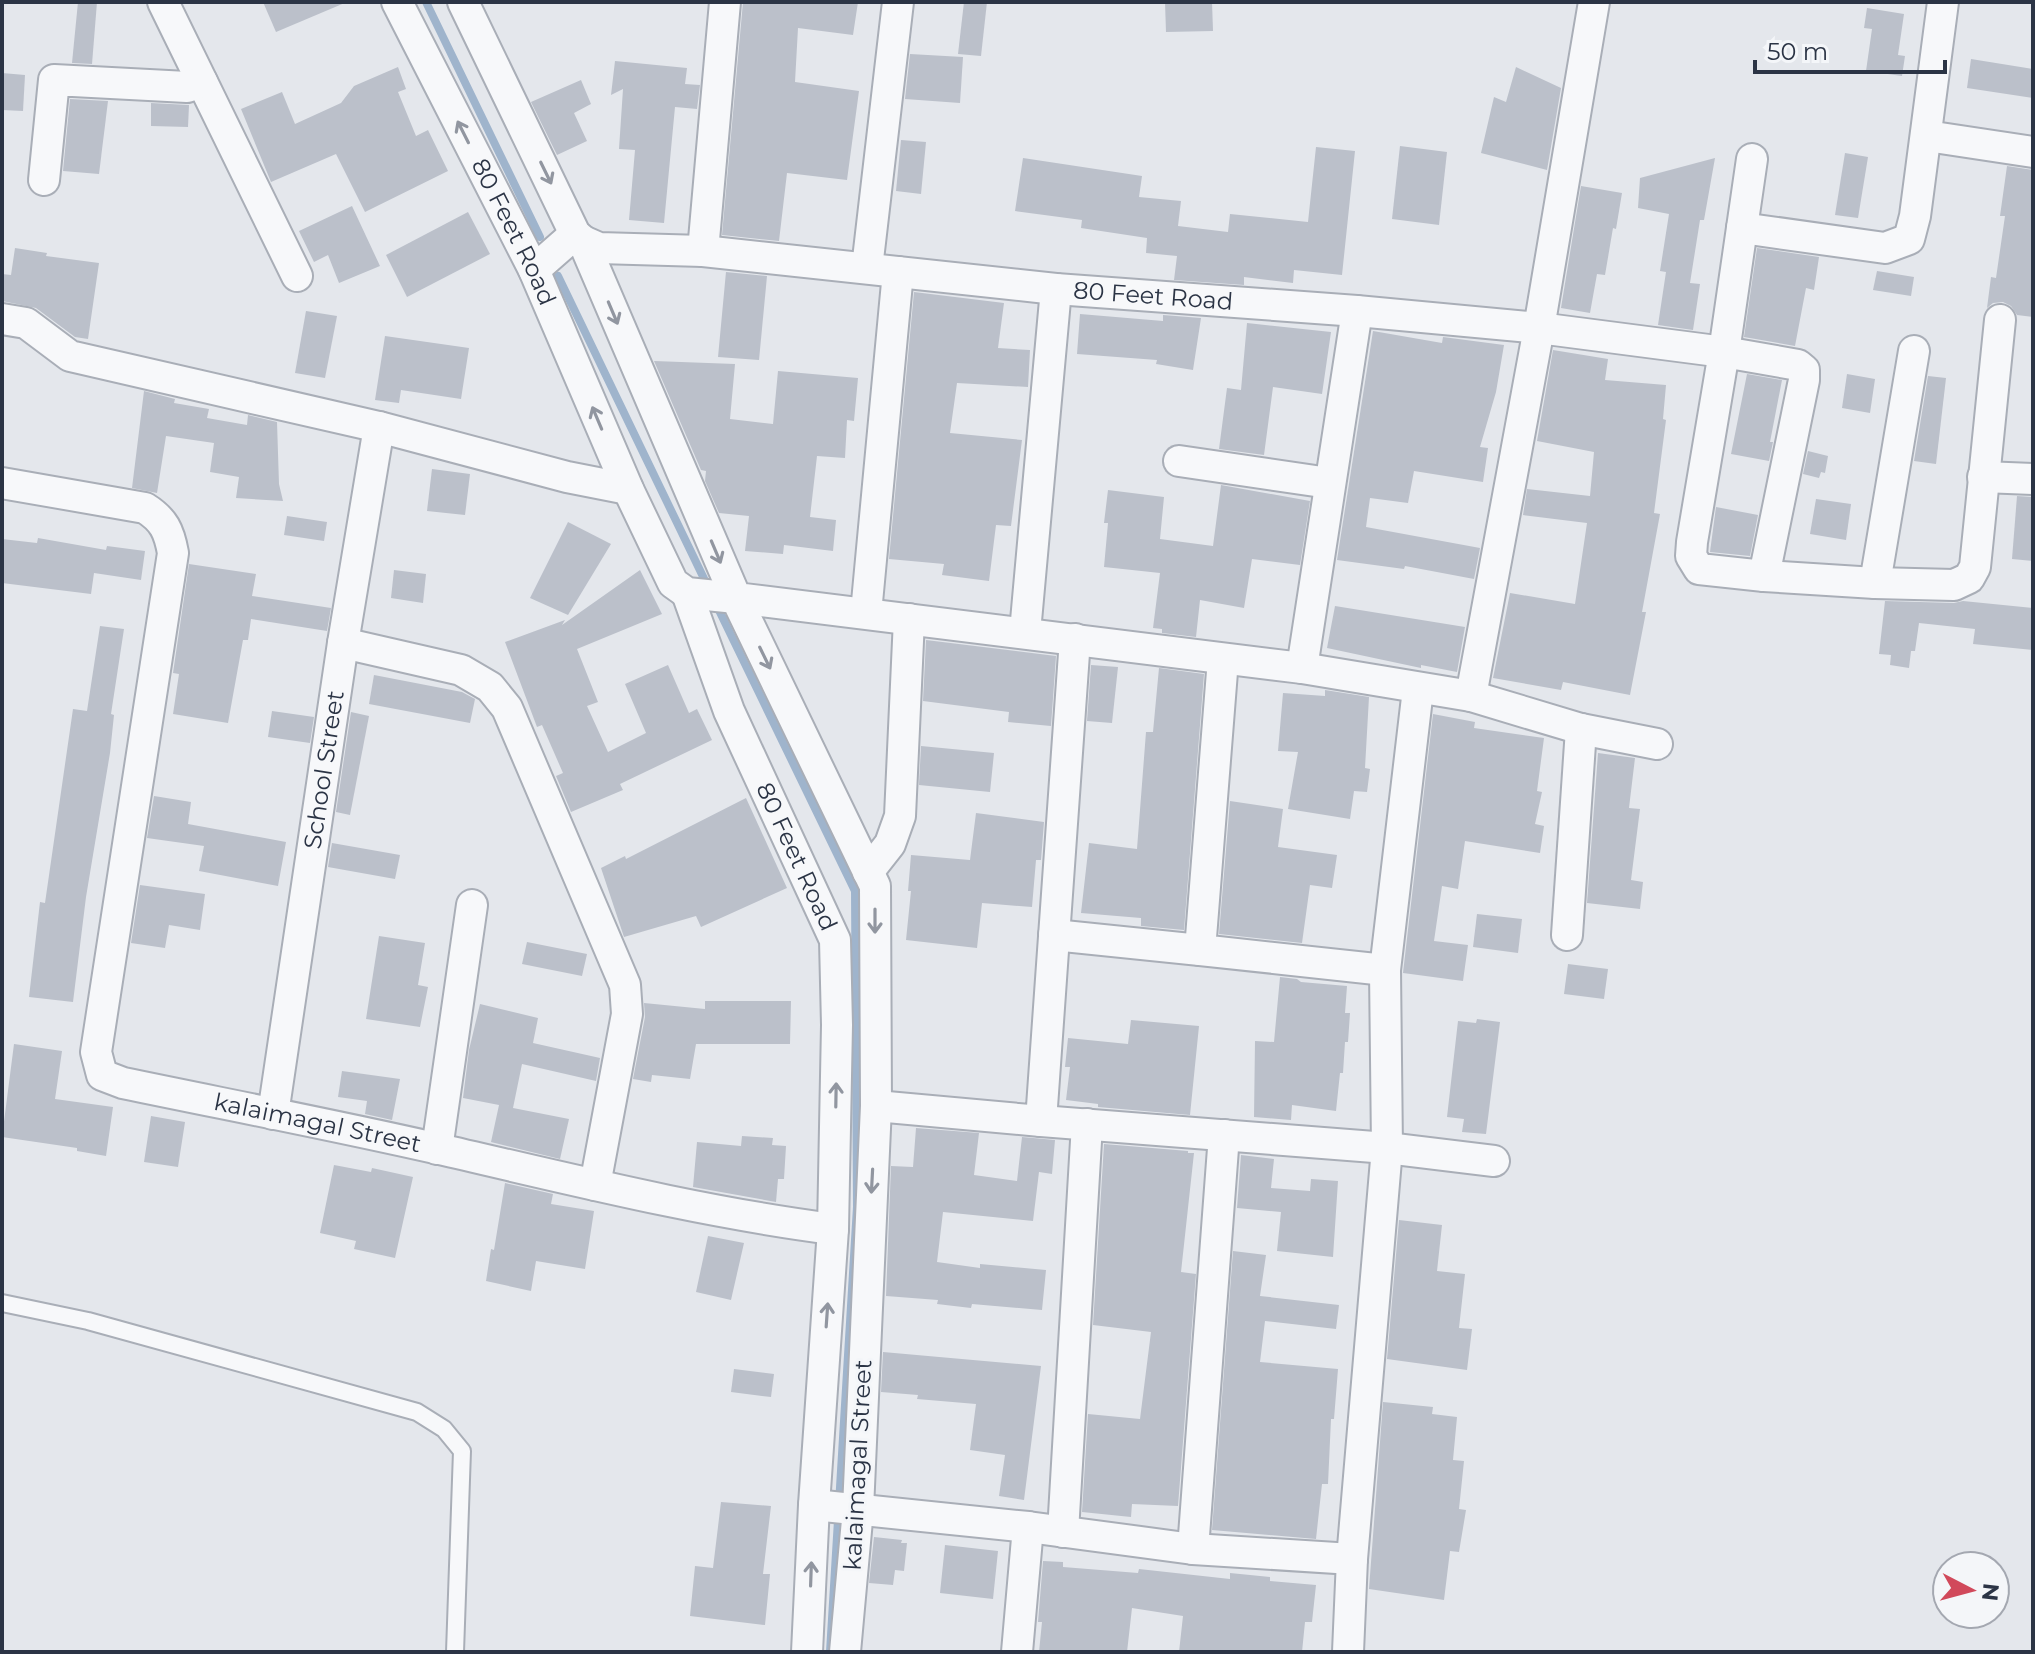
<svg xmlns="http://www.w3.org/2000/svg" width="2035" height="1654" viewBox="0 0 2035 1654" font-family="Montserrat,sans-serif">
<rect width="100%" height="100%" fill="#e4e7ec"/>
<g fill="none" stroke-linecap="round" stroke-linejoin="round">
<g stroke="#9fb4cc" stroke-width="8">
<path d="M426,2L540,237"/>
<path d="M558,276L709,589"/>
<path d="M715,602L855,891L857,1207L830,1652"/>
</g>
</g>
<g fill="#bbc0ca">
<path d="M78,2H97L92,64L72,63Z"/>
<path d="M263,2H347L276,32Z"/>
<path d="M743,2H858L853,35L798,28L795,82L859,91L847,180L787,173L779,241L722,235Z"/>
<path d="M964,2H987L981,56L958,54Z"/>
<path d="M1165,2H1212L1213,31L1166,32Z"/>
<path d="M1867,8L1904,14L1898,55L1905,56L1902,76L1866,71L1872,29L1864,28Z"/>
<path d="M910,54L963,57L960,103L905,99Z"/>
<path d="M1971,59L2033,69V98L1967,88Z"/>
<path d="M615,61L687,68L685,84L700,85L697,109L675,107L664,223L629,220L635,150L619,149L623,89L611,95Z"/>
<path d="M398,67L406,89L398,92L416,136L428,130L448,171L365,212L336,154L271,182L241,109L282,92L295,124L341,103L354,86Z"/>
<path d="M1516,67L1561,88L1547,170L1481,153L1494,97L1506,102Z"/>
<path d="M2,73L25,75L23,111L2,110Z"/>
<path d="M581,80L591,104L574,113L587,141L557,155L531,102Z"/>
<path d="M70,99L108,101L99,174L63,171Z"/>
<path d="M151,103L189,105L188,127L151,126Z"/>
<path d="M901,140L926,142L921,194L896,191Z"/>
<path d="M1400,146L1447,152L1439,225L1392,219Z"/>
<path d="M1316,147L1355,151L1342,275L1294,270L1293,283L1244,277V285L1174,280L1177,256L1146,253L1147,238L1081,228L1082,220L1015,211L1023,158L1142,176L1139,197L1181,201L1178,226L1228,232L1230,214L1308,222Z"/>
<path d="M1845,153L1868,157L1858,218L1835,215Z"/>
<path d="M1715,158L1704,220H1700L1690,283L1700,284L1693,330L1658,325L1666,272L1660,271L1669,214L1638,208L1640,178Z"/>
<path d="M2007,166L2033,170V317L2017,315L2011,306L2003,302L1993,303L1987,308L1991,277L1996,278L2005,216H2000Z"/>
<path d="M1581,186L1622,193L1616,229L1613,228L1605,275L1597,274L1590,313L1561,308Z"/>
<path d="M352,206L380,266L339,283L328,255L314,262L299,231Z"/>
<path d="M468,212L490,254L407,297L386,255Z"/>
<path d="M15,248L47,253L46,256L99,263L88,339L75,337L36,308L2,301V274L11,275Z"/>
<path d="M1757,248L1819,257L1814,290L1806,288L1795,346L1744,337Z"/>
<path d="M1877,271L1914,277L1911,296L1873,290Z"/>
<path d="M726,272L767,276L759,360L718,357Z"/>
<path d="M914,292L1004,303L998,348L1030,350L1028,387L957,383L950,433L1022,440L1011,526L996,525L989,581L942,575L944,564L889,559Z"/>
<path d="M306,311L337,316L325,378L295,373Z"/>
<path d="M1080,314L1163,321V315L1201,318L1193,370L1156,364L1157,360L1077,354Z"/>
<path d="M1247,323L1331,332L1322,394L1273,387L1264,455L1219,449L1227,388L1241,390Z"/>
<path d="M1373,331L1442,343L1443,337L1504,345L1496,392L1480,447L1488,448L1483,482L1414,471L1408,503L1370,498L1366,527L1480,548L1474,579L1405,566L1404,569L1337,560Z"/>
<path d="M385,336L469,348L461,399L401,390L399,403L375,400Z"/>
<path d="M1553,350L1608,359L1605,380L1666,385L1663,419L1666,420L1654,513L1660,514L1642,612H1646L1630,695L1563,682L1561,690L1493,678L1510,593L1575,604L1587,523L1523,515L1527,489L1590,496L1594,452L1537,441Z"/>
<path d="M654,361L735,364L730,419L773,424L778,371L858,378L854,421L847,420L845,458L817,456L810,517L836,520L833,551L784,545L783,554L745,551L749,516L719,513L705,481L706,471L701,470Z"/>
<path d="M1747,374L1782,380L1770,442H1773L1769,461L1731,454Z"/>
<path d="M1847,374L1875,379L1870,413L1842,408Z"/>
<path d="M1928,376L1946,378L1936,464L1914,461Z"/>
<path d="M144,391L175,399L174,403L209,409L207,418L247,425L248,415L277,422L279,484L283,501L236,498L239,477L210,472L214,443L166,436L157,493L132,488Z"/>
<path d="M1808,451L1828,456L1825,473L1821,472L1819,478L1803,474Z"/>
<path d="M432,469L470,474L465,515L427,511Z"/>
<path d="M1221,485L1310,501L1300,565L1252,559L1244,608L1200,600L1196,637L1162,633V629L1153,628L1160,573L1104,567L1108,523H1104L1108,490L1164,497L1160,539L1213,546Z"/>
<path d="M2017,496L2033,497V561L2012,559Z"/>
<path d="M1816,499L1851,504L1846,540L1810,534Z"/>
<path d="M1716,507L1758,515L1750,556L1710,552Z"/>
<path d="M287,516L327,522L324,541L284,535Z"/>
<path d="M568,522L611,544L568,615L530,598Z"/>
<path d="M38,538L106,550L107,546L145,551L141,580L94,573L91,594L2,583V539L37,543Z"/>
<path d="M189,564L256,574L252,596L331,608L327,631L251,619L248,640H243L228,723L173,714L179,674L173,673Z"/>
<path d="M394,570L426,574L423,603L391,598Z"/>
<path d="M640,570L662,614L577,649L598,702L587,706L608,752L646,733L625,684L668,665L689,713L697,709L712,740L620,784L623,790L571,812L556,776L563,773L542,725L537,727L505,642L565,620L562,625Z"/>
<path d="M1885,601L1954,603L1963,601L2033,608V650L1973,644L1975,629L1919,623L1915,651H1911L1909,668L1890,665L1891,655L1879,654Z"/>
<path d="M1335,606L1465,627L1457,672L1421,665V668L1327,648Z"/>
<path d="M100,626L124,629L111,714L114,715L110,753L86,897L73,1002L29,997L40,902L45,903L73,709L87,711Z"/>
<path d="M926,640L1056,656L1051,726L1008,722L1009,712L923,701Z"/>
<path d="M1091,665L1118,667L1112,723L1087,721Z"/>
<path d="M1159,668L1204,674L1184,930L1141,926V918L1081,913L1089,843L1137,849L1146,732H1153Z"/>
<path d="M374,675L462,692L475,699L470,723L369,704Z"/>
<path d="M1325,690L1369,697L1365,768L1370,769L1367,792L1354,791L1350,819L1288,809L1298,752L1278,751L1283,693L1325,696Z"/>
<path d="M272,711L314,717L310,743L268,737Z"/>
<path d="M351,712L369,716L350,815L336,812Z"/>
<path d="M1433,714L1475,722L1474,728L1544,738L1537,791L1542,792L1535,824L1544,826L1540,853L1465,841L1458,889L1442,886L1434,941L1468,945L1463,981L1403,973Z"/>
<path d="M921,746L994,753L990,792L919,785Z"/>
<path d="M1598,753L1635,758L1629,808L1640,809L1631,880L1643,882L1640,909L1587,903Z"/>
<path d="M154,796L191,802L188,824L286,842L278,886L199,871L204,846L147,838Z"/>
<path d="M746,798L787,888L701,927L696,916L624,937L601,868L625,856L626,859Z"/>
<path d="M1230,801L1283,809L1278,847L1337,855L1332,888L1310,885L1302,943L1219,934Z"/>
<path d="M976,813L1044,822L1041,860H1036L1032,907L982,903L977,948L906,940L911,891H908L911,855L970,860Z"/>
<path d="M332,843L400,855L395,879L328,867Z"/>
<path d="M140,885L205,894L200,930L169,925L165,948L131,943Z"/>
<path d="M1477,914L1522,919L1518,953L1473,947Z"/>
<path d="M379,936L425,943L418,985L428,987L420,1027L366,1019Z"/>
<path d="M527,942L587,954L582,976L522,964Z"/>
<path d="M1568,964L1608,969L1604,999L1564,994Z"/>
<path d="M1280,977L1297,979L1301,982L1347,986L1345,1013H1350L1348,1042H1345L1343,1073H1340L1336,1111L1292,1105L1291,1120L1254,1117L1255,1041L1274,1042Z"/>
<path d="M705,1001H791L790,1044H696L690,1079L652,1075L651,1082L633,1079L645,1017L644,1003L705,1009Z"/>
<path d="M480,1004L538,1018L533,1043L600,1058L596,1081L522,1064L513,1108L569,1119L560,1159L491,1142L499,1105L463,1098L469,1050Z"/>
<path d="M1477,1019L1500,1022L1486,1134L1462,1132L1464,1119L1447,1117L1458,1021L1476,1023Z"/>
<path d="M1131,1020L1199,1026L1190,1115L1098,1107V1104L1066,1100L1070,1067H1065L1068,1038L1128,1044Z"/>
<path d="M14,1044L62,1051L55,1099L113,1107L106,1156L77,1151V1148L2,1137Z"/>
<path d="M342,1071L400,1079L392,1120L365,1114L367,1101L338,1097Z"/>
<path d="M151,1116L185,1122L178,1167L144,1162Z"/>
<path d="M916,1128L979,1133L974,1175L1017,1181L1022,1137L1055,1140L1052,1174L1039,1172L1033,1221L943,1212L937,1262L980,1268V1264L1046,1270L1042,1310L972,1304L971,1308L937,1304L938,1300L886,1296L891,1166L913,1167Z"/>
<path d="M742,1136L773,1138L772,1145L786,1146L784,1179H778L776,1202L693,1187L697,1142L741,1146Z"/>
<path d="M1104,1144L1188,1151V1153H1194L1181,1272L1196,1274L1178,1506L1132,1504L1131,1517L1082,1512L1088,1414L1140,1419L1151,1332L1093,1325Z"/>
<path d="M1241,1155L1274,1159L1271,1188L1310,1191L1311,1179L1338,1181L1333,1257L1277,1251L1281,1212L1237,1208Z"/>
<path d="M334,1165L371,1172L372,1168L413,1177L395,1258L354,1249L356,1241L320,1233Z"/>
<path d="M505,1183L553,1194L551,1204L594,1211L585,1269L536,1261L531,1291L486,1281L491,1249L494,1250Z"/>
<path d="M1399,1220L1442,1225L1437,1271L1465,1274L1459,1328L1472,1329L1467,1370L1387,1359Z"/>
<path d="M708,1236L744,1243L731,1300L696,1292Z"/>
<path d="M1233,1251L1266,1255L1260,1296L1339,1305L1336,1329L1265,1321L1260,1362L1338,1369L1334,1419H1331L1328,1484H1322L1316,1539L1212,1530Z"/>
<path d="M883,1352L1041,1366L1024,1500L999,1496L1005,1455L970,1450L976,1404L917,1399L918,1395L881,1392Z"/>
<path d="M734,1369L774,1374L771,1397L731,1392Z"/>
<path d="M1383,1402L1433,1407L1432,1414L1457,1417L1453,1460L1464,1461L1459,1509L1466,1510L1459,1552L1450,1551L1444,1600L1369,1589Z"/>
<path d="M721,1502L771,1506L763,1574H770L765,1625L690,1616L695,1566L713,1568Z"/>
<path d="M874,1537L902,1540L901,1543H907L904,1571L895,1570L893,1585L869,1583Z"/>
<path d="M945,1545L998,1551L993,1599L940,1593Z"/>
<path d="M1043,1561L1063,1562V1567L1138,1573L1139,1569L1230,1579V1573L1270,1577V1581L1316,1585L1312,1622H1305L1302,1652H1179L1183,1616L1132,1608L1127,1652H1039L1042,1622H1038Z"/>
</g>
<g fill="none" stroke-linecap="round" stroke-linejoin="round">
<g stroke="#a9aeb7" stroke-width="20">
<path id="service" d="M2,1303L88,1321L417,1412L444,1429L462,1451L455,1652"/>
</g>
<g stroke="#a9aeb7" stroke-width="34">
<g id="minor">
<path d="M163,2L297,276"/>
<path id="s1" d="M397,2L534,270L628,489L673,583L687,593L736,598L875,886L876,1106L858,1509L845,1652"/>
<path d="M463,2L575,234L583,241L736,598L1302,668L1471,696L1581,729L1657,744"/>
<path d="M1927,136L2033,152"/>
<path d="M1752,159L1724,352L1692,542L1691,556L1699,569L1764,576L1875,583L1954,585L1969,578L1975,567L2000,320"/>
<path d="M44,180L54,80L187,87L202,82"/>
<path d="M1742,228L1885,248L1909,239L1915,216L1943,2"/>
<path id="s2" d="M583,241L599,248L703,251L1056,289L1357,311L1539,328L1724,352L1798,365L1804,370V380L1764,576"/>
<path d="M703,251L725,2"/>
<path d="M867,268L898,2"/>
<path d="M534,270L575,234"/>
<path d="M2,319L26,323L70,356L379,427L567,477L628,489"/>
<path d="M1179,461L1329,483"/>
<path d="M1983,477L2033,479"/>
<path id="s3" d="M2,483L145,508C164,520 169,531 173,553L96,1052L102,1075L123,1083C229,1105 334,1125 439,1149C570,1179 700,1212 833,1229"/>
<path d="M1875,583L1914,351"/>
<path id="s4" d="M687,593L729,711L835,940L837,1025L833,1229L814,1505L807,1652"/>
<path d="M866,613L898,272"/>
<path d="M1025,632L1056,289"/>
<path d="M343,643L461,670L490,687L507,708L625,985L627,1014L595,1185"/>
<path d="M1223,659L1200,950L1385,970"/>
<path d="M1302,668L1357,311"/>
<path d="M1471,696L1539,328L1594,2"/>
<path d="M868,872L890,844L900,816L909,619"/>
<path d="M1054,935L1200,950"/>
<path d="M1567,935L1581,729"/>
<path d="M876,1106L1041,1121L1075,639"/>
<path id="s5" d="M273,1114L343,643L379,427"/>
<path d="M1041,1121L1387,1148L1494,1161"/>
<path d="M437,1149L472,905"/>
<path d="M814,1505L1028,1527L1193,1549L1352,1559"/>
<path d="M1063,1532L1087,1124"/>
<path d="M1193,1549L1224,1135"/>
<path d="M1017,1652L1028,1527"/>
<path d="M1348,1652L1352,1559L1387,1148L1385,970L1418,689"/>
</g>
</g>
<use href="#service" stroke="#f7f8fa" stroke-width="16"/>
<use href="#minor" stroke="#f7f8fa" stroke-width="30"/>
</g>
<defs><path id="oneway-shaft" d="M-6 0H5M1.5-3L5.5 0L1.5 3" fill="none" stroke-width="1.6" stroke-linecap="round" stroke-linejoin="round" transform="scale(2)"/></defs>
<g stroke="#9196a0">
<use href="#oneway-shaft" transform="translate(463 132) rotate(-117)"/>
<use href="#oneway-shaft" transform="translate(546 173) rotate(64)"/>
<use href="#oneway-shaft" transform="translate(613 313) rotate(67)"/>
<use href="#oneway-shaft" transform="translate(597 418) rotate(-113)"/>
<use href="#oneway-shaft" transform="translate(716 552) rotate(67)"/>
<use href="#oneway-shaft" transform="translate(765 658) rotate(64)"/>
<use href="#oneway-shaft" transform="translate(875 921) rotate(90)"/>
<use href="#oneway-shaft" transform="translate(836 1095) rotate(-89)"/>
<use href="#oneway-shaft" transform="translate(872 1181) rotate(93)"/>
<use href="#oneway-shaft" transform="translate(827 1315) rotate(-86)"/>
<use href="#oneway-shaft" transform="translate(811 1574) rotate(-88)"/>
</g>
<g text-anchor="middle" stroke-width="6" stroke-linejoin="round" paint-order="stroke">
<g font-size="24" fill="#2b3445" stroke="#f4f6f9">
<text dy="8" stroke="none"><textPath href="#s1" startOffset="258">80 Feet Road</textPath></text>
<text dy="8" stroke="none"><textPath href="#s2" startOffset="574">80 Feet Road</textPath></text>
<text dy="8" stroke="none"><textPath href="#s5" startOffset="348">School Street</textPath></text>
<text dy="8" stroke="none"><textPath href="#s4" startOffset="286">80 Feet Road</textPath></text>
<text dy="8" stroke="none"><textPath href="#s3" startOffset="950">kalaimagal Street</textPath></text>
<text transform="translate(858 1465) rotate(-87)" y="8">kalaimagal Street</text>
</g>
</g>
<rect width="2035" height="1654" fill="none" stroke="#2b3445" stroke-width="8"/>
<g transform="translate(1971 1590) rotate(96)"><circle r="38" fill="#f4f6f9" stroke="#a4a8b1" stroke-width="2"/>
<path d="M0-6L14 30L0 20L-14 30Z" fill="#d1495b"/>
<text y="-12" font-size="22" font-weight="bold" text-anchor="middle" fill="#2b3445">N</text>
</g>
<path d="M1755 60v12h190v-12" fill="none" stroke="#2b3445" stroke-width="4"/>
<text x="1767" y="60" font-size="24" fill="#2b3445" stroke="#f4f6f9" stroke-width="6" paint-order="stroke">50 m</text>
</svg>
